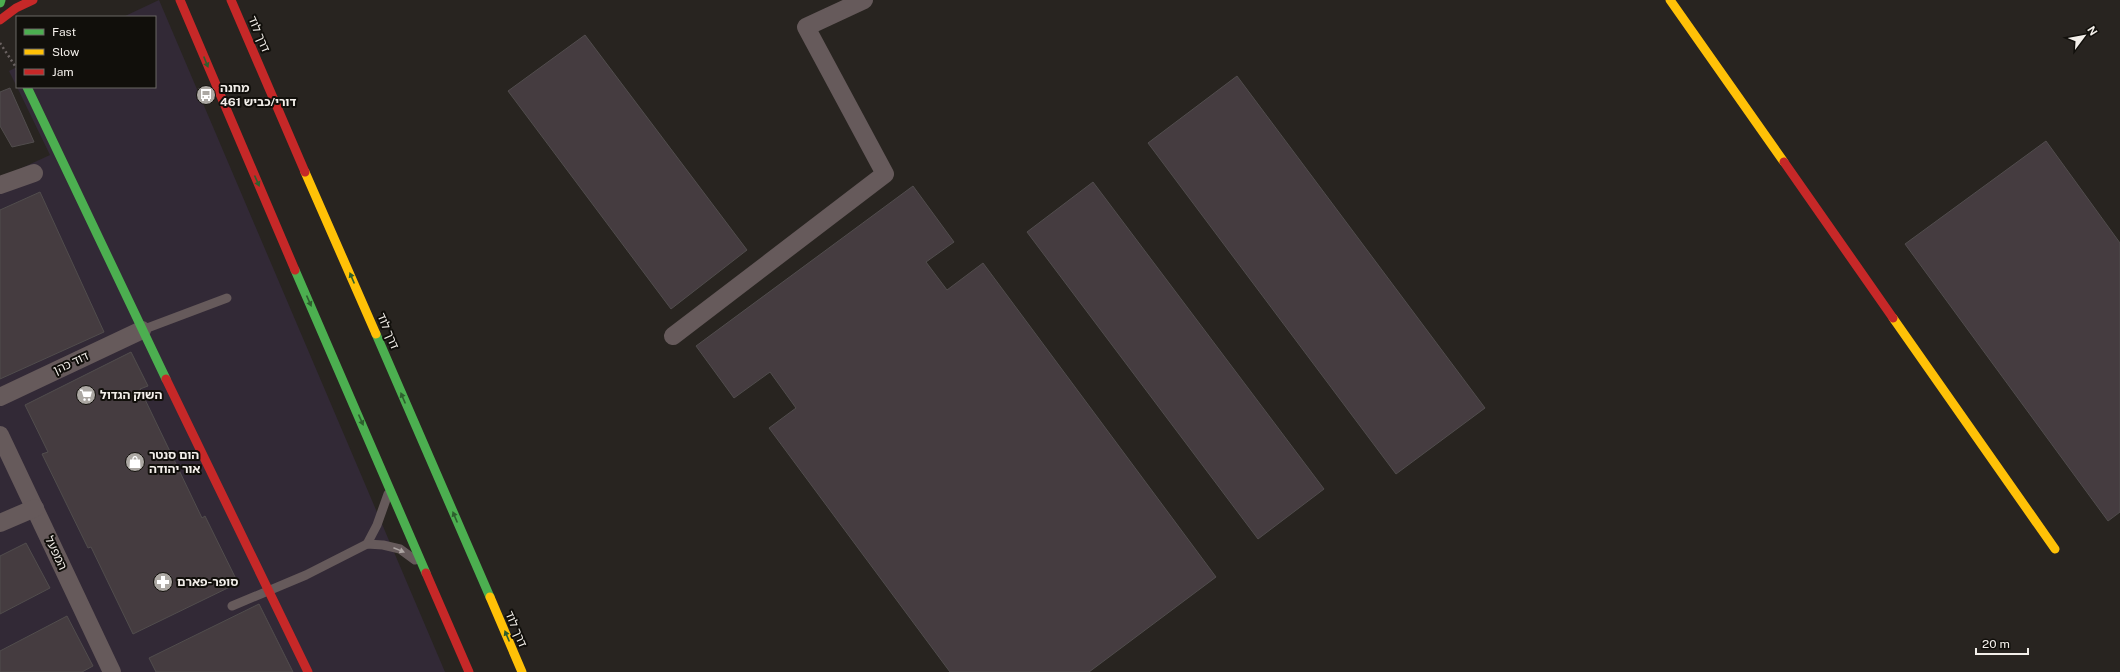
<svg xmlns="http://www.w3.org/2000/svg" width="2120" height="672" viewBox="0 0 2120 672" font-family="'Public Sans','Noto Sans Hebrew',sans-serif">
<rect width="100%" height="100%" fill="#282420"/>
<g fill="#322936">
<path d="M159,0L445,672H0V178L50,155L17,87H155V17H123Z"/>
<path d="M17,67V87L9,71Z"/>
</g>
<g fill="#453c40" stroke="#514d4d">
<path d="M585,35L747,250L671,309L508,91Z"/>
<path d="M1237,76L1485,408L1396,474L1148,143Z"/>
<path d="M10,88L34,142L12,147L0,126V92Z"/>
<path d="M2046,141L2120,243V512L2108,521L1905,244Z"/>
<path d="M1093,182L1324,489L1258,539L1027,232Z"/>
<path d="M913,186L954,242L926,262L947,290L983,263L1216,577L1089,672H950L769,428L796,408L770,372L734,398L696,346Z"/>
<path d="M40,192L104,332L0,379V210Z"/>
<path d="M131,352L148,386L140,389L202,518L205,516L238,583L133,634L91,547L88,548L42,454L48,452L25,405Z"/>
<path d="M26,543L50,588L0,614V556Z"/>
<path d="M259,604L293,672H156L149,658Z"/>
<path d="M67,616L93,666L82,672H0V651Z"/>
</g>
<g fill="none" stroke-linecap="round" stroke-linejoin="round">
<path stroke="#6a6261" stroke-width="2.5" stroke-dasharray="2 3" stroke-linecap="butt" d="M0,43L17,69"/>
<g stroke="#665a5b" stroke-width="9">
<path d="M142,330L227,298"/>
<path d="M367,544L377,525L388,494"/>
<path d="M232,606L306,575L367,544L383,545L400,549L415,560"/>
</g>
<g stroke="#665a5b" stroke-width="18">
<path d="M0,185L34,173"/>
<path d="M673,336L885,174L806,27L864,0"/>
<path d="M0,397L142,330"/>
<path d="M0,435L112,672"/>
<path d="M0,523L35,508"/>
</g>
<g stroke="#4caf50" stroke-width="9">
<path d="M0,3L1,0"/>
<path d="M27,87L166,379"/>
<path d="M295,270L426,573"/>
<path d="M376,334L490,597"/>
</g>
<g stroke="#ffc107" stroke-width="9">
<path d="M1670,0L1784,162"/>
<path d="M305,172L376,334"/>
<path d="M1893,318L2055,549"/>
<path d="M490,597L522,672"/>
</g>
<g stroke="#c62828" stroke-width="9">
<path d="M180,0L295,270"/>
<path d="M231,0L305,172"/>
<path d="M0,20L16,8L33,0"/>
<path d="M1784,162L1893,318"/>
<path d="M166,379L308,672"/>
<path d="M426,573L469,672"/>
</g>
</g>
<defs><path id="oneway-solid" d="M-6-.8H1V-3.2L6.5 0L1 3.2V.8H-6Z"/></defs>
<g fill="#2e5f2e">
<use href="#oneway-solid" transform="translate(206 62) rotate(68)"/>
<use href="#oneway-solid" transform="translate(257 181) rotate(66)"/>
<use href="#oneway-solid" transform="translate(352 278) rotate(-113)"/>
<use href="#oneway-solid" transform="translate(309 301) rotate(66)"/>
<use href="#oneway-solid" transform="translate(403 398) rotate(-113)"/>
<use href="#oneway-solid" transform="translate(361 420) rotate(66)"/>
<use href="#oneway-solid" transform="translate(455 517) rotate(-113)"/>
<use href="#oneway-solid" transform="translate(507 636) rotate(-113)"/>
</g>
<use fill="#aca4a2" href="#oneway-solid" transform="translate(399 550) rotate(22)"/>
<defs>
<g id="bus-disc" transform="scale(1)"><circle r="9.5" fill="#aca8a3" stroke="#110f0b"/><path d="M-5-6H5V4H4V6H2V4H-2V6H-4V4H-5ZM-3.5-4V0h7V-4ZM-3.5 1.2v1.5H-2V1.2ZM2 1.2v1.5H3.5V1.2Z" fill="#fff"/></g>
<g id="supermarket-disc" transform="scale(1)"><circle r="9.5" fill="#aca8a3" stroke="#110f0b"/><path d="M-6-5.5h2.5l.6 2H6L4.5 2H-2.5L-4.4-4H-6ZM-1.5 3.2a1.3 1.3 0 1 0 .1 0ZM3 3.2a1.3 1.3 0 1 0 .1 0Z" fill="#fff"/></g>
<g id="shop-disc" transform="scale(1)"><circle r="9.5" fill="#aca8a3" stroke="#110f0b"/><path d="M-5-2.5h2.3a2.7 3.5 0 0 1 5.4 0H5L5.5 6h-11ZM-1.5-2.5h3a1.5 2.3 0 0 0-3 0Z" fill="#fff"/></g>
<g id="pharmacy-disc" transform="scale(1)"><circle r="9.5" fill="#aca8a3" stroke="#110f0b"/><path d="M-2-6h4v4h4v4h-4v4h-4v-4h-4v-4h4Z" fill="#fff"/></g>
</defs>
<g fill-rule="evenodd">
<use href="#bus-disc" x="206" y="95"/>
<use href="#supermarket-disc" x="86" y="395"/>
<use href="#shop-disc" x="135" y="462"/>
<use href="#pharmacy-disc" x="163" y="582"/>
</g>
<g text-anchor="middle" stroke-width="4" stroke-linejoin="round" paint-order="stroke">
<g font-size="12" fill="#f3efea" stroke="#110f0b">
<text transform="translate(259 34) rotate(67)" y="4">דרך לוד</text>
<text transform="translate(388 331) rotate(67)" y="4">דרך לוד</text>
<text transform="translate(71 363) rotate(-25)" y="4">דוד כהן</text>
<text transform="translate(56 553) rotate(65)" y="4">המפעל</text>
<text transform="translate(516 629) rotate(67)" y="4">דרך לוד</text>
</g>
<g font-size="12" font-weight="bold" fill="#f3efea" stroke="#110f0b" text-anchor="start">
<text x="220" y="92">מחנה<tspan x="220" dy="14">דורי/כביש 461</tspan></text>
<text x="100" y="399">השוק הגדול</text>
<text x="149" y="459">הום סנטר<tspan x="149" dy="14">אור יהודה</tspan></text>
<text x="177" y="586">סופר-פארם</text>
</g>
</g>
<rect x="16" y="16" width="140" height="72" fill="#110f0b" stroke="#6b6964"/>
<rect x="24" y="29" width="20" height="6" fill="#4caf50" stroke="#6b6964"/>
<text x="52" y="36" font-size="12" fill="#f3efea">Fast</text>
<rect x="24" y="49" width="20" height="6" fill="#ffc107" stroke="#6b6964"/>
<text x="52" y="56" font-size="12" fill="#f3efea">Slow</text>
<rect x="24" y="69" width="20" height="6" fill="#c62828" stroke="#6b6964"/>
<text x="52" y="76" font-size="12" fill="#f3efea">Jam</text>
<g transform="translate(2084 36) rotate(58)" stroke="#110f0b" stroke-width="3" paint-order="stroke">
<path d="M0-3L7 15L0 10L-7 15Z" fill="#f3efea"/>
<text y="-6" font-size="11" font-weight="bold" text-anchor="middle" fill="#f3efea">N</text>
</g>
<path d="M1976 648v6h52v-6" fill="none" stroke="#f3efea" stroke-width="2"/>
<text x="1982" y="648" font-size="12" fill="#f3efea" stroke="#110f0b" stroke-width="3" paint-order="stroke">20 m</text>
</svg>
